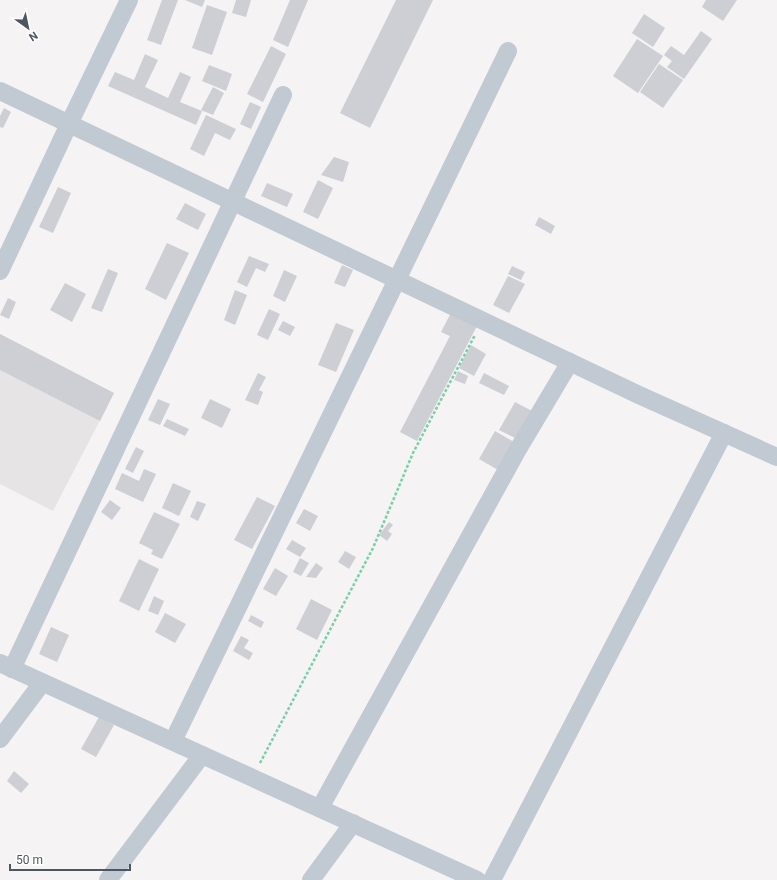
<svg xmlns="http://www.w3.org/2000/svg" width="777" height="880" viewBox="0 0 777 880" font-family="Roboto,sans-serif">
<rect width="100%" height="100%" fill="#f5f3f3"/>
<path fill="#e6e4e5" d="M0,334L114,393L53,511L0,484Z"/>
<g fill="#cdcfd5">
<path d="M162,0H178L161,45L147,40Z"/>
<path d="M185,0H205L202,7Z"/>
<path d="M236,0H251L246,17L232,13Z"/>
<path d="M290,0H308L288,47L273,40Z"/>
<path d="M396,0H433L370,128L340,113Z"/>
<path d="M706,0H737L723,21L702,7Z"/>
<path d="M207,5L227,12L212,55L192,48Z"/>
<path d="M644,14L665,28L653,47L632,33Z"/>
<path d="M701,31L712,39L684,79L667,67L672,61L664,55L671,46L684,55Z"/>
<path d="M637,39L663,56L638,93L613,76Z"/>
<path d="M271,46L286,54L263,102L247,94Z"/>
<path d="M145,54L158,60L145,87L168,98L180,72L191,77L180,102L202,111L196,125L108,86L115,72L134,80Z"/>
<path d="M659,64L683,80L663,108L640,92Z"/>
<path d="M209,65L232,74L226,91L202,81Z"/>
<path d="M213,87L224,93L213,115L201,110Z"/>
<path d="M250,102L261,107L251,129L240,124Z"/>
<path d="M4,108L11,112L3,128L0,127V116Z"/>
<path d="M206,115L236,129L230,140L215,133L204,156L190,149Z"/>
<path d="M334,157L349,162L343,182L321,175Z"/>
<path d="M318,180L333,188L318,219L303,212Z"/>
<path d="M267,183L293,194L287,207L261,196Z"/>
<path d="M58,187L71,193L53,233L39,227Z"/>
<path d="M185,203L206,214L198,230L176,219Z"/>
<path d="M539,217L555,226L551,234L535,225Z"/>
<path d="M167,243L189,253L166,300L145,289Z"/>
<path d="M249,256L269,264L265,272L256,268L247,287L237,282Z"/>
<path d="M342,265L353,270L345,287L334,283Z"/>
<path d="M512,266L525,272L521,280L508,274Z"/>
<path d="M108,269L118,273L102,312L91,308Z"/>
<path d="M284,270L297,276L285,302L273,296Z"/>
<path d="M508,276L525,284L509,313L493,305Z"/>
<path d="M65,283L86,294L72,322L50,310Z"/>
<path d="M235,290L247,295L235,325L224,320Z"/>
<path d="M8,298L16,302L9,319L0,315Z"/>
<path d="M269,309L280,314L268,340L257,335Z"/>
<path d="M452,311L478,324L417,441L400,432L450,336L441,332Z"/>
<path d="M283,321L295,327L290,336L278,330Z"/>
<path d="M336,323L354,330L336,372L318,365Z"/>
<path d="M0,334L114,393L100,421L0,370Z"/>
<path d="M471,345L486,354L474,376L459,368Z"/>
<path d="M458,371L468,376L465,384L454,380Z"/>
<path d="M258,373L266,377L259,390L263,392L258,405L245,400Z"/>
<path d="M484,373L509,386L504,395L479,383Z"/>
<path d="M158,399L170,404L160,425L148,420Z"/>
<path d="M210,399L231,409L222,428L201,418Z"/>
<path d="M515,402L532,411L517,439L499,430Z"/>
<path d="M167,419L189,429L185,436L163,426Z"/>
<path d="M495,431L514,442L498,470L479,459Z"/>
<path d="M136,447L144,451L133,473L125,469Z"/>
<path d="M144,469L156,474L143,502L115,489L122,473L139,481Z"/>
<path d="M173,483L191,491L179,516L162,508Z"/>
<path d="M257,497L275,506L252,549L234,540Z"/>
<path d="M110,500L121,508L112,520L101,512Z"/>
<path d="M197,501L206,504L198,521L190,517Z"/>
<path d="M304,509L318,516L310,531L296,523Z"/>
<path d="M154,512L180,524L162,559L151,554L153,550L139,543Z"/>
<path d="M389,522L393,525L388,531L392,534L387,541L379,535Z"/>
<path d="M292,540L306,548L300,557L286,549Z"/>
<path d="M345,551L356,557L349,569L338,562Z"/>
<path d="M300,558L309,563L301,576L293,572Z"/>
<path d="M139,559L159,569L139,611L119,601Z"/>
<path d="M316,563L323,568L316,578L306,577Z"/>
<path d="M275,568L288,576L276,596L263,589Z"/>
<path d="M154,596L164,601L158,615L148,611Z"/>
<path d="M311,599L332,610L317,640L296,629Z"/>
<path d="M165,613L186,624L175,643L155,632Z"/>
<path d="M251,615L264,622L261,628L248,621Z"/>
<path d="M51,627L69,635L57,662L39,654Z"/>
<path d="M241,636L249,640L244,648L253,653L249,660L233,651Z"/>
<path d="M99,717L114,725L96,757L81,749Z"/>
<path d="M14,771L29,784L21,793L7,781Z"/>
</g>
<g fill="none" stroke-linecap="round" stroke-linejoin="round">
<path stroke="#7ad0a6" stroke-width="2.5" stroke-dasharray="3 2" stroke-linecap="butt" d="M260,763L373,548L413,453L475,335"/>
<g stroke="#c1cad2" stroke-width="18">
<path d="M0,91L639,395L777,457"/>
<path d="M0,271L69,124L129,0"/>
<path d="M0,663L477,880"/>
<path d="M12,669L283,95"/>
<path d="M0,739L42,683"/>
<path d="M173,741C285,511 396,281 508,51"/>
<path d="M320,808L517,451L570,362"/>
<path d="M108,880L202,755"/>
<path d="M311,880L353,823"/>
<path d="M492,880L724,433"/>
</g>
</g>
<g transform="translate(28 28) rotate(147)" stroke="#ffffff" stroke-width="3" paint-order="stroke">
<path d="M0-3L7 15L0 10L-7 15Z" fill="#4a5661"/>
<text y="-6" font-size="11" font-weight="bold" text-anchor="middle" fill="#4a5661">N</text>
</g>
<path d="M10 864v6h120v-6" fill="none" stroke="#4a5661" stroke-width="2"/>
<text x="16" y="864" font-size="12" fill="#4a5661" stroke="#ffffff" stroke-width="3" paint-order="stroke">50 m</text>
</svg>
